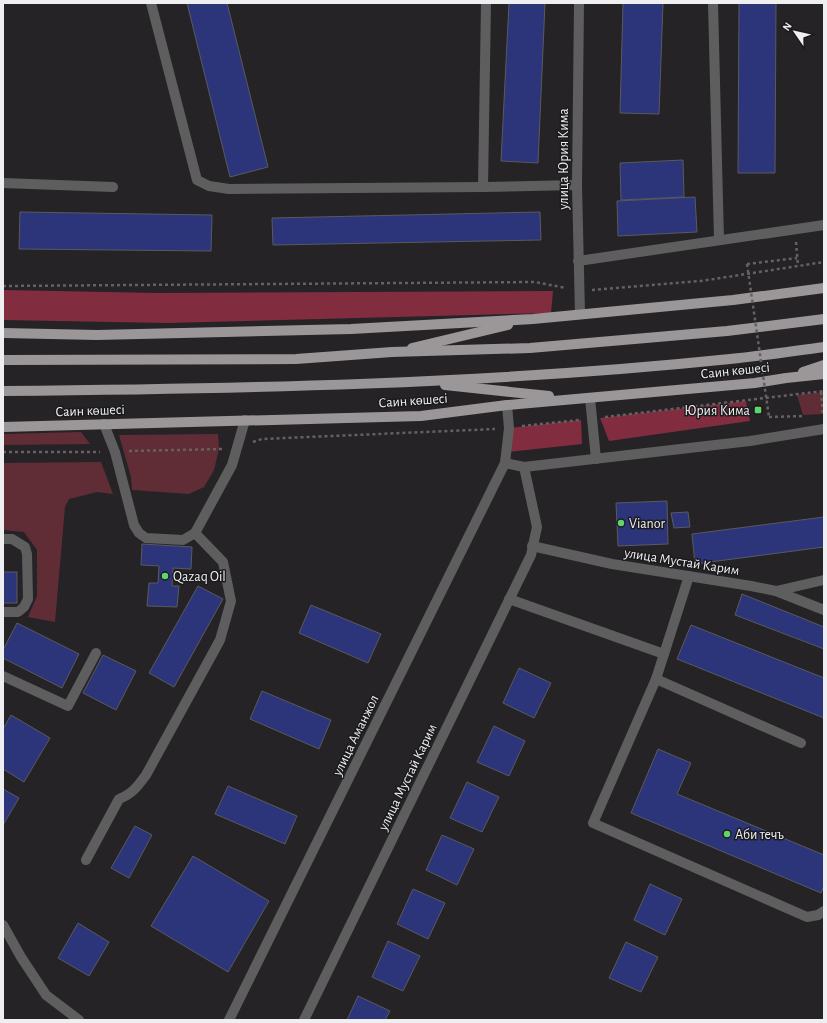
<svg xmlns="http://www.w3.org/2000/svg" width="827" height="1023" viewBox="0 0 827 1023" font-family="'Alegreya Sans',sans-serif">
<rect width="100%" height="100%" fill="#252326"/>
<g fill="#602d36">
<path d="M824,392V414L803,415L797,395Z"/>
<path d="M81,432L90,444L3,445V434Z"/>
<path d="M218,434L219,449L214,470L204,487L189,494L132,490L131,477L119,435Z"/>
<path d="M101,462L113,494L97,492L69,499L65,507L55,622L28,617L37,596V550L24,532L3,530V463Z"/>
</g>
<g fill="#812d3f">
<path d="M3,290L158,293L553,291L551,313L168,323L3,320Z"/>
<path d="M746,401L750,421L609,441L600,418Z"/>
<path d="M581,420L582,444L507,452L509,428Z"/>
</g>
<g fill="#2c3579" stroke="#595a5e">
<path d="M187,3H227L268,167L230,177Z"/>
<path d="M509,3H545L538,163L501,161Z"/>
<path d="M623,3H663L659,114L620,113Z"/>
<path d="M739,3H776L775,173H738Z"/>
<path d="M683,160L684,197L621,200L620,163Z"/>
<path d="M695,197L697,232L618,236L617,201Z"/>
<path d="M20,212L212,215L211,251L19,249Z"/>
<path d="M540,212L541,240L273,245L272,218Z"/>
<path d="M667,501L668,544L618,546L616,503Z"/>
<path d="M688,512L690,527L674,528L671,513Z"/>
<path d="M824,517V547L695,564L692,534Z"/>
<path d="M142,544L192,547L191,569L173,568L172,586H179L177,607L147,606L149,583H158L159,566L141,565Z"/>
<rect x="3" y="572" width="14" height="31"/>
<path d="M198,586L223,599L174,687L149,673Z"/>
<path d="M742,594L824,627V649L735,615Z"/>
<path d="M311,605L381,634L368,663L299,633Z"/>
<path d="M17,623L79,654L62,688L3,658V650Z"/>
<path d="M691,625L824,678V718L677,659Z"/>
<path d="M103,655L136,671L116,710L83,693Z"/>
<path d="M519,668L551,683L534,718L503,703Z"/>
<path d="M262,691L331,720L319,749L250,719Z"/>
<path d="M11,715L50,738L24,782L3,769V729Z"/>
<path d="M494,726L525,741L509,776L477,762Z"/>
<path d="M658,749L691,763L677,794L824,855V886L821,893L631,813Z"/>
<path d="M467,782L499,797L482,832L450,818Z"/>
<path d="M228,786L297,816L285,844L215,814Z"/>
<path d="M3,789L19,798L3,825Z"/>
<path d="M135,826L152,835L129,878L111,868Z"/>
<path d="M442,835L474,849L457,885L426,870Z"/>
<path d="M193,856L269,901L228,972L151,926Z"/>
<path d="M650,884L682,899L665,935L634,920Z"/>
<path d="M413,889L445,903L428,939L397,924Z"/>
<path d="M78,923L109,942L89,976L58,958Z"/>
<path d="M388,941L420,956L403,991L372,977Z"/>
<path d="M626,942L658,957L641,992L609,978Z"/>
<path d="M358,996L390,1011L385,1020H347Z"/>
</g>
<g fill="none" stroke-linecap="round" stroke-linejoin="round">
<g stroke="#636164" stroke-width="2.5" stroke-dasharray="3 3" stroke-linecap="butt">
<path d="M796,242L798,266"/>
<path d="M747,264L797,258"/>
<path d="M3,286L535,282L566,288"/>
<path d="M592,290L701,281L824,262"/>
<path d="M821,392L823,415"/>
<path d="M605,417L824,391"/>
<path d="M769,417L805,416"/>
<path d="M522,426L579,420"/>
<path d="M253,442L262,439L495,429"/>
<path d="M129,451L222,449"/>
<path d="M3,452H100"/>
</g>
<g stroke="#5f5e5f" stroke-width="10">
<path d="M151,3L197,180L209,186L229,189L483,187L577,185"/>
<path d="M579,3L577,185L580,314"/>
<path d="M713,3L719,240"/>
<path d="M3,183L113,187"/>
<path d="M483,187L486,3"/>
<path d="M578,261L824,225"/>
<path d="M590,398L596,459"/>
<path d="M104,424L115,452L134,525L139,533L146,538L183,540L195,533L232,465L245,420"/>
<path d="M505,463L524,467L750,441L824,429"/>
<path d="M3,539H12L25,547L27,554L28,599L24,607L18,612H3"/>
<path d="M532,546L612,564L751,586L776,591L824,610"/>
<path d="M689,576L656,679L593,823L807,917L818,915L824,911"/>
<path d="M776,591L824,580"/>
<path d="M509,599L664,654"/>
<path d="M3,676L68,706L96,653"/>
<path d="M656,679L801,743"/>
<path d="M86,860L119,799C133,793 137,787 146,775L220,640L231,601L223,562L195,533"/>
<path d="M3,925L21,957L46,995L79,1020"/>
<path d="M229,1020L505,463L509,428L507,405"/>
<path d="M304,1020L531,555L537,527L524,467"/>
</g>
<g stroke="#9b9799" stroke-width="10">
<path d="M3,333L97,335L351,329L533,319L733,300L824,288"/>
<path d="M412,348L508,325"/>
<path d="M3,360L296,359L392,352L530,348L727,331L824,319"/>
<path d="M803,372L824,365"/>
<path d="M445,385L549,396"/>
<path d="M3,391C245,389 488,384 730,359C761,356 793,351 824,347"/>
<path d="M3,427L421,416L507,405L755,383L786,378L824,374"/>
</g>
<path stroke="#636164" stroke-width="2.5" stroke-dasharray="3 3" stroke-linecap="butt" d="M747,264L769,417"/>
</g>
<g fill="#61d56a" stroke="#1b1a1d" stroke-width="1.5">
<rect x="754" y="406" width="8" height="8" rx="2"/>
<circle cx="621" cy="523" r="4"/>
<circle cx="165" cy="576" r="4"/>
<circle cx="727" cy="834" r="4"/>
</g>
<g text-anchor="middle" stroke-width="3" stroke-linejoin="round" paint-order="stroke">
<g font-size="14" fill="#efeef0" stroke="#1b1a1d">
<text transform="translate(563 159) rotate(-90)" y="5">улица Юрия Кима</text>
<text transform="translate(735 370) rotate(-6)" y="5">Саин көшесі</text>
<text transform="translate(413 400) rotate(-4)" y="5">Саин көшесі</text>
<text transform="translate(90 410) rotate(-2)" y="5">Саин көшесі</text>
<text transform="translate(682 561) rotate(9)" y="5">улица Мустай Карим</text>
<text transform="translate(355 735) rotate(-64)" y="5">улица Аманжол</text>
<text transform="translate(407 777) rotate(-64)" y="5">улица Мустай Карим</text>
</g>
<g font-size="14" fill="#efeef0" stroke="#1b1a1d" text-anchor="start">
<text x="750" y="415" text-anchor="end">Юрия Кима</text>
<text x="629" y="528">Vianor</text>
<text x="173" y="581">Qazaq Oil</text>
<text x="735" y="839">Аби течъ</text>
</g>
</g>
<rect width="827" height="1023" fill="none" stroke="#efeef0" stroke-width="8"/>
<g transform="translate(795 32) rotate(304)" stroke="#1b1a1d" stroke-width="3" paint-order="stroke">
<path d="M0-3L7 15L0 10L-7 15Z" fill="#efeef0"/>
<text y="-6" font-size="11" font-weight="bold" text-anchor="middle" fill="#efeef0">N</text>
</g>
</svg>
